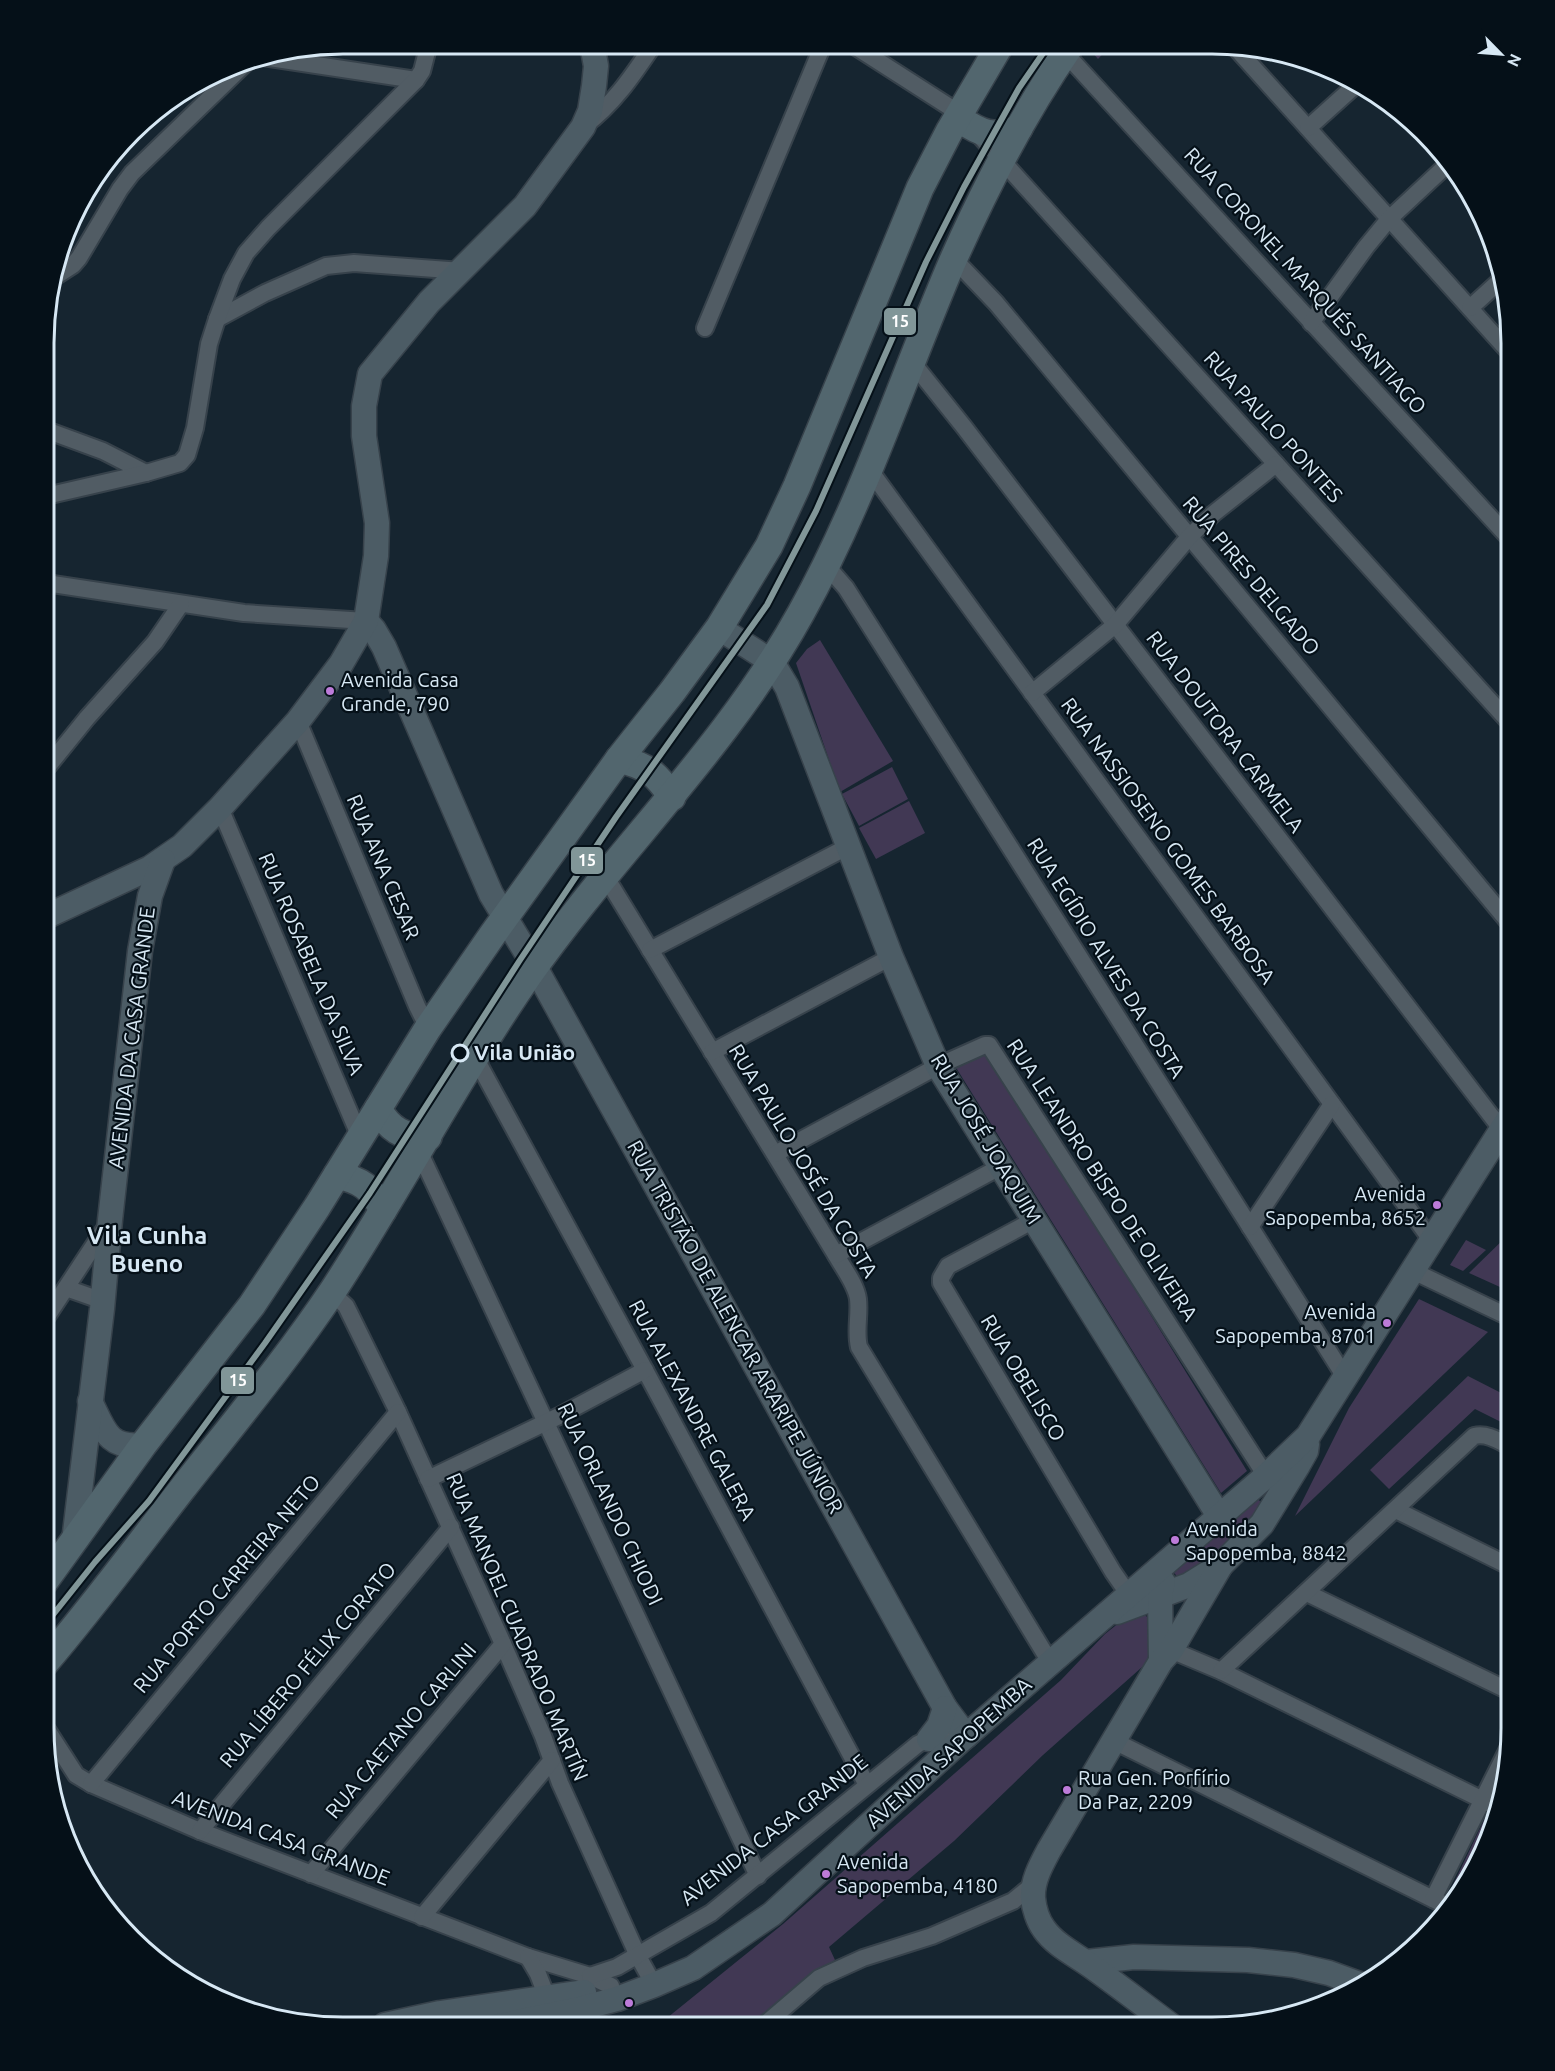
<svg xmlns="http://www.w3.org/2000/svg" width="1555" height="2071" viewBox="0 0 1555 2071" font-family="Ubuntu,sans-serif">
<rect width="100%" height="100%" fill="#162530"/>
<g fill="#413854">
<path d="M1092,46H1110L1098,59L1091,51Z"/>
<path d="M102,171L103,173L77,213L84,194Z"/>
<path d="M820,640L893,761L840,792L796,663L807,649Z"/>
<path d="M892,767L908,799L859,826L842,794Z"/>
<path d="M909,801L925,833L876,859L859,828Z"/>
<path d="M980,1050L989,1053L1247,1471L1221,1493L955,1066Z"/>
<path d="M1511,1232V1292L1469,1273Z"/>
<path d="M1466,1240L1486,1250L1463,1271L1450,1265Z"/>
<path d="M1419,1299L1488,1332L1295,1516L1349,1408Z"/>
<path d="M1468,1376L1511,1398V1427L1475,1409L1389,1489L1370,1470Z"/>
<path d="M1254,1497L1260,1501L1262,1511C1243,1532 1206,1576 1177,1576L1172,1571Z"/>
<path d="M1130,1614H1143L1153,1621L1150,1660L1043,1755L954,1841L829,1947L835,1960L807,1978L748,2026H657L783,1924L1061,1680L1105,1634Z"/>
<path d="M1485,1818L1496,1821L1495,1824L1458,1898L1449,1893Z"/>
</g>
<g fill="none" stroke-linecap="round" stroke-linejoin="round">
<g stroke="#37424b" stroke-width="20">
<g id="street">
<path d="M853,45L959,113L1511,724"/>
<path d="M1234,46L1511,354"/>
<path d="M1065,53L1511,540"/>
<path d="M263,57L416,80"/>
<path d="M584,126C614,104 633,75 654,44"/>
<path d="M1308,128L1358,83"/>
<path d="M954,259L996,303L1511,925"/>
<path d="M56,276L73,265L79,258L120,189L132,173L250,59"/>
<path d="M1470,308L1503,278"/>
<path d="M217,319L265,293L326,266L354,263L462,271"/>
<path d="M1311,323L1366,247L1389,219L1449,163"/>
<path d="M705,328L823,45"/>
<path d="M912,362L964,427L1502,1130"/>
<path d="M46,430L103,451L146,473"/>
<path d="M869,469L1432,1241"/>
<path d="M46,496L146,473L180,463L187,455L195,428L209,344L217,319L232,279L246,253L268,228L416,80L422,71L429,44"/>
<path d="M826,565L846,588L1345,1377"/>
<path d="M46,583L244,613L366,621"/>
<path d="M1032,693L1115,625L1189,537L1213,514L1276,464"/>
<path d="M298,721L417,1006L428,1028"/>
<path d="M45,770L87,718L155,642L181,604"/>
<path d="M220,808L360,1137"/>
<path d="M604,874L836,1255C843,1268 856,1284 858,1299C860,1315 855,1331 859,1347L1050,1662"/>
<path d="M650,950L849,846"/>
<path d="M712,1052L891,957"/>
<path d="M475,1057L645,1370L867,1785"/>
<path d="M419,1151L758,1876"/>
<path d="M775,1154L938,1066L985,1045H989L1266,1476"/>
<path d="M1034,1220L948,1266L941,1278V1283L1113,1572L1129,1595"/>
<path d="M1250,1227L1332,1104"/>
<path d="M836,1255L1000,1167"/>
<path d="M1413,1271L1511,1318"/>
<path d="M66,1288L103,1301"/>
<path d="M331,1292L346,1306L398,1412L503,1644L543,1736L560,1783L638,1956L654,1985"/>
<path d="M44,1321L108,1224"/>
<path d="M428,1479L559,1416L645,1370"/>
<path d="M1396,1510L1511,1567"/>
<path d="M1307,1593L1511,1692"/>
<path d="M1171,1650L1221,1671L1499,1808"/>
<path d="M1221,1671L1474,1436C1488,1433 1499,1441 1511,1447"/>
<path d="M44,1725L76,1775L91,1784L200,1831L528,1957L590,1976L611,1986"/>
<path d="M1114,1741L1449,1907"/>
<path d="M91,1784L398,1412"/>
<path d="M200,1831L451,1527"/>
<path d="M311,1874L503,1644"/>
<path d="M1433,1899L1511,1743"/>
<path d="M422,1917L552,1760"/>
<path d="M528,1957L538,1974L550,2005"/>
<path d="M590,1976L617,1967L711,1913L918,1744C933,1737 944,1733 959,1742"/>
<path d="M763,2026L819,1978L863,1958L932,1936L1013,1901L1035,1883"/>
</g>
</g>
<g stroke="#37424b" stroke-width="27">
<g id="secondary">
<path d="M366,621L374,630L384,647L491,894L535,967L945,1708L966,1736"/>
<path d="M719,628L772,662L787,687L891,957L938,1066L1219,1516"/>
<path d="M45,917L150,868L182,846L220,808L298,721L341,664L366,621L376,556L377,523L364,436V406L370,374L429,302L525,206L583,127L590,111L594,86L596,66L592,44"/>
<path d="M90,1401C104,1429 107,1449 143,1445"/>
<path d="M74,1541L102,1309L110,1220L140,951L150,896L163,860"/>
<path d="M1117,1612L1189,1585L1221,1565L1262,1524L1297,1467L1306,1451L1307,1444"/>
<path d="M1161,1661L1160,1595L1163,1582"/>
<path d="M929,1739L939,1726L945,1708"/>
<path d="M1086,1962L1134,1957L1248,1960L1294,1965L1329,1973L1362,1985"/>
<path d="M385,2025L440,2013L584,1992"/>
<path d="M499,2026L579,2009L617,1999L654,1985L693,1968L772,1914L959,1742L1266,1476L1308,1436L1511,1115"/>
<path d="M1173,2027C1146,2007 1119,1986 1091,1966C1076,1955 1055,1945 1044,1929C1038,1921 1034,1908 1033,1898C1032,1881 1041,1865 1049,1850L1161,1661L1171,1650L1221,1565"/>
</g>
</g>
<g stroke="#37424b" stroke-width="30">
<g id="primary">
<path d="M969,125C987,136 999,137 1019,128"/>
<path d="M619,759C647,766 656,773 672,797"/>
<path d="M378,1109C389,1129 405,1139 428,1137"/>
<path d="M337,1175C361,1180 372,1188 383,1210"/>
<path d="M44,1582L143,1445L252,1305L317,1207L428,1028L493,934L619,759L672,692L719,628L769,546L797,486L920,188L950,130L1000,45"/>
<path d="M44,1664C92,1608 136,1548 182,1489C233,1424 288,1358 334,1289C401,1186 458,1077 528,976C615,852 727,747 801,613C864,500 903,376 954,258C987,184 1024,112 1070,46"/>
</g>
</g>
<use href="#street" stroke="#515c64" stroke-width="16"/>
<use href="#secondary" stroke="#4c5c65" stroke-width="24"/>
<use href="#primary" stroke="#52666e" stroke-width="27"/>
<g stroke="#051018" stroke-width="10">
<path id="metro-1" d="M44,1626L95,1562L149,1501L265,1343L370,1193L520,960L616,817L767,605L816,511L926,262L964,187L1019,88L1048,46"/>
</g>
<use href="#metro-1" stroke="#819698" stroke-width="6"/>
</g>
<g fill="#bd7bd9" stroke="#051018" stroke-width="2">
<circle cx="330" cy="691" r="5"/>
<circle cx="1437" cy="1205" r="5"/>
<circle cx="1387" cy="1323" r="5"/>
<circle cx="1175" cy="1540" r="5"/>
<circle cx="1067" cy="1790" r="5"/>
<circle cx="826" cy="1874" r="5"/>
<circle cx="629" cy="2003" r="5"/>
</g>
<circle fill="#051018" stroke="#d7e8f4" stroke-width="3" cx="460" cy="1053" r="8"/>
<g text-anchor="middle" stroke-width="4.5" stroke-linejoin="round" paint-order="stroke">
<g font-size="20" fill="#d7e8f4" stroke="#051018" text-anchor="start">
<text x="341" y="687">Avenida Casa<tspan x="341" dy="24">Grande, 790</tspan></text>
<text x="1426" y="1201" text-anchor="end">Avenida<tspan x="1426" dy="24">Sapopemba, 8652</tspan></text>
<text x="1376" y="1319" text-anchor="end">Avenida<tspan x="1376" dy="24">Sapopemba, 8701</tspan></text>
<text x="1186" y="1536">Avenida<tspan x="1186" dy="24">Sapopemba, 8842</tspan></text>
<text x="1078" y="1785">Rua Gen. Porfírio<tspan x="1078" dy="24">Da Paz, 2209</tspan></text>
<text x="837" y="1869">Avenida<tspan x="837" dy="24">Sapopemba, 4180</tspan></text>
</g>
<g font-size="21" fill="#d7e8f4" stroke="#051018">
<text transform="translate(1305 281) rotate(48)" y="7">RUA CORONEL MARQUÉS SANTIAGO</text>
<text transform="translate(1273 427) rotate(48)" y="7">RUA PAULO PONTES</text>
<text transform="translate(1251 576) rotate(50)" y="7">RUA PIRES DELGADO</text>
<text transform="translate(1225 732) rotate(53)" y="7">RUA DOUTORA CARMELA</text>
<text transform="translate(1168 841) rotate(54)" y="7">RUA NASSIOSENO GOMES BARBOSA</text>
<text transform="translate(383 867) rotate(67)" y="7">RUA ANA CESAR</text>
<text transform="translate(1106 958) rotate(58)" y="7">RUA EGÍDIO ALVES DA COSTA</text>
<text transform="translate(311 964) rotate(67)" y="7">RUA ROSABELA DA SILVA</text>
<text transform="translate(132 1038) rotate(-83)" y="7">AVENIDA DA CASA GRANDE</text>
<text transform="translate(986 1139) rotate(59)" y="7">RUA JOSÉ JOAQUIM</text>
<text transform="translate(803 1161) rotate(59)" y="7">RUA PAULO JOSÉ DA COSTA</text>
<text transform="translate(1102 1180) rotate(57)" y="7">RUA LEANDRO BISPO DE OLIVEIRA</text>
<text transform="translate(735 1327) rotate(61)" y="7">RUA TRISTÃO DE ALENCAR ARARIPE JÚNIOR</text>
<text transform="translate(1023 1378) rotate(59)" y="7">RUA OBELISCO</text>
<text transform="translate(692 1410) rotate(62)" y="7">RUA ALEXANDRE GALERA</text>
<text transform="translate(610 1504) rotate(65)" y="7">RUA ORLANDO CHIODI</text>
<text transform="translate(227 1584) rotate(-50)" y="7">RUA PORTO CARREIRA NETO</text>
<text transform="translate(517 1627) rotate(67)" y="7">RUA MANOEL CUADRADO MARTÍN</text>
<text transform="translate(308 1665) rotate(-50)" y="7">RUA LÍBERO FÉLIX CORATO</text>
<text transform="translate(401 1731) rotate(-50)" y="7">RUA CAETANO CARLINI</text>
<text transform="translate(949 1753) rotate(-42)" y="7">AVENIDA SAPOPEMBA</text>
<text transform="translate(774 1830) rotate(-38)" y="7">AVENIDA CASA GRANDE</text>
<text transform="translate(281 1838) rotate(21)" y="7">AVENIDA CASA GRANDE</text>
</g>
<g font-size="21" font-weight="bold" fill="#d7e8f4" stroke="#051018" text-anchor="start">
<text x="474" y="1060">Vila União</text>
</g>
<g font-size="24" font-weight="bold" fill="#d7e8f4" stroke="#051018">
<text x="147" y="1244">Vila Cunha<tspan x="147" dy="28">Bueno</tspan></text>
</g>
</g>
<path d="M0 0H1555V2071H0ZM343 54H1212A289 289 0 0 1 1501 343V1728A289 289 0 0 1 1212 2017H343A289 289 0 0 1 54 1728V343A289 289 0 0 1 343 54Z" fill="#051018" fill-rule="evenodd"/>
<path fill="none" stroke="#d7e8f4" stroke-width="3" d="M343 54H1212A289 289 0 0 1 1501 343V1728A289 289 0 0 1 1212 2017H343A289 289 0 0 1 54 1728V343A289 289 0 0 1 343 54Z"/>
<g stroke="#051018" stroke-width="2">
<rect x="883" y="307" width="34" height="29" rx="6" fill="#819698"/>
<rect x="570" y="846" width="34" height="29" rx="6" fill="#819698"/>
<rect x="220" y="1366" width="35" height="29" rx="6" fill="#819698"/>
</g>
<g font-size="16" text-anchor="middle" font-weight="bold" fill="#fff">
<text x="900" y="327">15</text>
<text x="587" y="866">15</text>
<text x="238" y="1386">15</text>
</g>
<g transform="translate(1501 54) rotate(115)" stroke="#051018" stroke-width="4.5" paint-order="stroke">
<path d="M0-4.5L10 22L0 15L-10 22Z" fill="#d7e8f4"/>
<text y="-9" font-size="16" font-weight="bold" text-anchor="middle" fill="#d7e8f4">N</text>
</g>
</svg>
